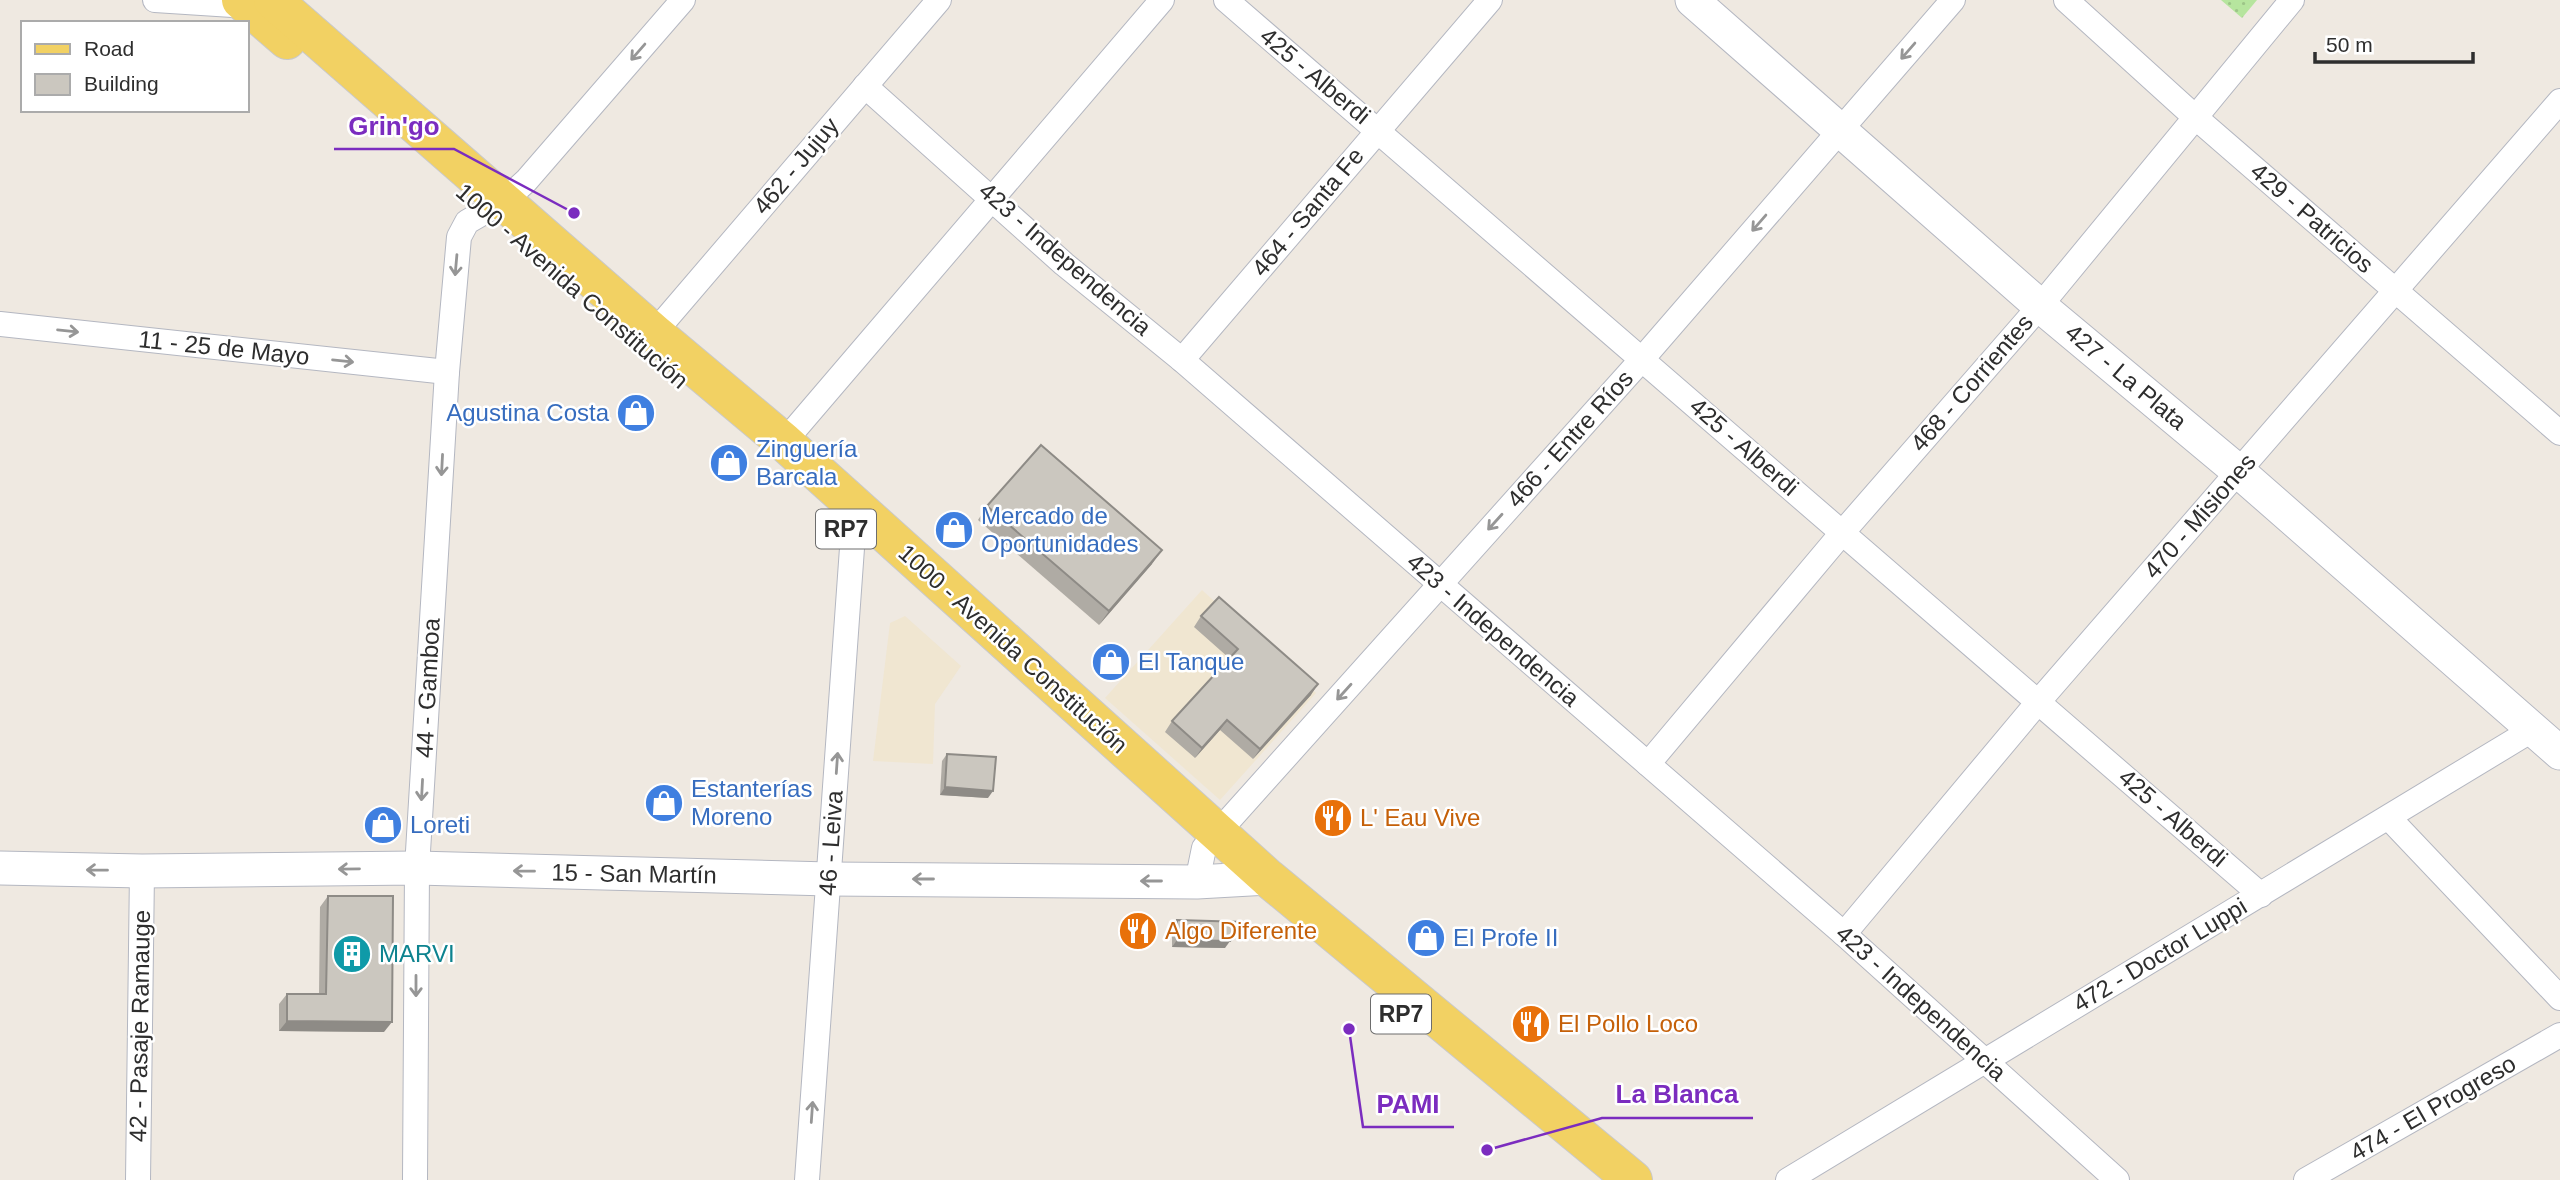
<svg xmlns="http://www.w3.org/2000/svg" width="2560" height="1180" viewBox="0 0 2560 1180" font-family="Arial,sans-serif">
<defs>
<pattern id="park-dots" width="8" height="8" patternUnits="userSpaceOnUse" patternTransform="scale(1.75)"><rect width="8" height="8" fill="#b6e59e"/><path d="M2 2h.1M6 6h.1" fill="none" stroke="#9dc588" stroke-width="1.8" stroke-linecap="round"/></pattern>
</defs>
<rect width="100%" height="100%" fill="#efe9e1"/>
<g fill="#f0e6d1">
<path d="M1202,590L1316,693L1220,800L1105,698Z"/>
<path d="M905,616L961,666L935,704L933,764L873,761L890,623Z"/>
</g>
<path fill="url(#park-dots)" d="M2221,0H2257L2242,18Z"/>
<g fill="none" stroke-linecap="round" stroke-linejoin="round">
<g stroke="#b4b7c1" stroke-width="26">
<g id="street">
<path d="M155,0L248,6L253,1"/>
<path d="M1226,0L2261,895"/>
<path d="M2066,0L2195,117L2560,433"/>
<path d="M865,86L1064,264L1182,360L1844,934L2117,1180"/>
<path d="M0,324L447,372"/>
<path d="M654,333L939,0"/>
<path d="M1182,360L1490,0"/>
<path d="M784,442L1162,0"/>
<path d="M1648,764L1842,533L2040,306L2292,0"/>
<path d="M2389,818L2560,998"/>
<path d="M1197,882L1204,848L1643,358L1953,0"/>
<path d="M1844,934L2039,701L2560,101"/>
<path d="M138,1180L142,871"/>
<path d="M415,1180L417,868L447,372L459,237L467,222L505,200L526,181L683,0"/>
<path d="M807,1180L855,506"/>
<path d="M1788,1180L2532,730"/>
<path d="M2306,1180L2560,1035"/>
</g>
</g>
<g stroke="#b4b7c1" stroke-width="35">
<g id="secondary">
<path d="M1692,0L2040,306L2238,471L2560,753"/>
<path d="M0,868L142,871L417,868L829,879L1197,882L1268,878"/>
</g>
</g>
<g stroke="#c9c9c9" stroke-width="40">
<g id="primary">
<path d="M241,0L287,40"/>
<path d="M273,0L654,333L784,442L1268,878L1633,1180"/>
</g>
</g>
<use href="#street" stroke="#fff" stroke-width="24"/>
<use href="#secondary" stroke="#fff" stroke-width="33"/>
<use href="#primary" stroke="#f2d163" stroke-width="38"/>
</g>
<g fill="#afaba4">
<path d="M987,506L1152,564L1099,625L978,520Z"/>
<path d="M1201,616L1311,695L1253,759L1220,730L1195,758L1165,732L1172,721L1229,658L1194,627Z"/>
<path d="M947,754L988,798L940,795L942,761Z"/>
<path d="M328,896L384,1032L279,1031V1004L287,994H319L320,907Z"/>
<path d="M1177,920L1225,948L1172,947V927Z"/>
</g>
<g fill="#8e8b86">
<path d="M1162,550L1152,564L1099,625L1109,611Z"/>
<path d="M1318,684L1311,695L1253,759L1260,749Z"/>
<path d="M1227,720L1220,730L1195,758L1202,748Z"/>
<path d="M945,787L993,791L988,798L940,795Z"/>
<path d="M1244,922L1225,948L1172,947L1177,940Z"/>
<path d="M287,1021L392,1022L384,1032L279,1031Z"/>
</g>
<g fill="#cbc7bf" stroke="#8e8b86" stroke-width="2">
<path d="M1041,445L1162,550L1109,611L987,506Z"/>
<path d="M1219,597L1318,684L1260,749L1227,720L1202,748L1172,721L1238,649L1201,616Z"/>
<path d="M947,754L996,757L993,791L945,787Z"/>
<path d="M328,896H393L392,1022L287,1021V994H326Z"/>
<path d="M1177,920L1244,922L1230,941L1177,940Z"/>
</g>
<defs><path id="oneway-shaft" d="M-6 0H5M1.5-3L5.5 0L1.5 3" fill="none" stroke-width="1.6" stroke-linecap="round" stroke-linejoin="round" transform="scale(1.75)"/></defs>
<g stroke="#969696">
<use href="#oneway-shaft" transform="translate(1908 51) rotate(131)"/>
<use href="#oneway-shaft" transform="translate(638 52) rotate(131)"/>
<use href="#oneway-shaft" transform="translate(1759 223) rotate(131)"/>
<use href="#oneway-shaft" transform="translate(456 265) rotate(95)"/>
<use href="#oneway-shaft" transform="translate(68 331) rotate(6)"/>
<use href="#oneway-shaft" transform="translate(343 361) rotate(6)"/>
<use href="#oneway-shaft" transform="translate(442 465) rotate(93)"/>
<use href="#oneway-shaft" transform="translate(1495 522) rotate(132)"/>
<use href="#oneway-shaft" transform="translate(1344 692) rotate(132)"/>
<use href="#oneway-shaft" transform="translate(837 763) rotate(-86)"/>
<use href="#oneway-shaft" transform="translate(422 790) rotate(93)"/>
<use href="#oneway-shaft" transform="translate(349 869) rotate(179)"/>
<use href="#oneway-shaft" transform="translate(97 870) rotate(-179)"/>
<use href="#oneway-shaft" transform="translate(524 871) rotate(-179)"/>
<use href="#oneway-shaft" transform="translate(923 879) rotate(-180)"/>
<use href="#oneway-shaft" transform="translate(1151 881) rotate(-180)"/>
<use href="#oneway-shaft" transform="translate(416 986) rotate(90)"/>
<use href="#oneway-shaft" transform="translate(812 1112) rotate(-86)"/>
</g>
<defs>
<g id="shop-disc" transform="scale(2.0125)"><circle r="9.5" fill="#3f7fe0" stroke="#fff"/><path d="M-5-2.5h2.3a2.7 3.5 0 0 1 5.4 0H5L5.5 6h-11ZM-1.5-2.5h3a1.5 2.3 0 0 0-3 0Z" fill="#fff"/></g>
<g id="restaurant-disc" transform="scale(2.0125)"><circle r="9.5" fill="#e8710a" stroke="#fff"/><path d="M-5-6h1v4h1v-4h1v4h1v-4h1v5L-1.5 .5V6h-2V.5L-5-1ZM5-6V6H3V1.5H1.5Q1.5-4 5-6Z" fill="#fff"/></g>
<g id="building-disc" transform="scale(2.0125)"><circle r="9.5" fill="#0f9aa8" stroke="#fff"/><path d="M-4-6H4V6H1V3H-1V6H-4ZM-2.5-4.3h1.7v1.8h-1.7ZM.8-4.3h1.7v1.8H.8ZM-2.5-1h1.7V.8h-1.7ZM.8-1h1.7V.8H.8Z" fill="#fff"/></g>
</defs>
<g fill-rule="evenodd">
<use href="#shop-disc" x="636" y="413"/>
<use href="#shop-disc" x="729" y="463"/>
<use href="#shop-disc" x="954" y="530"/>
<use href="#shop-disc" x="1111" y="662"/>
<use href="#shop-disc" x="664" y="803"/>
<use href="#restaurant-disc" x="1333" y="818"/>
<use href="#shop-disc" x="383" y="825"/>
<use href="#restaurant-disc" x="1138" y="931"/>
<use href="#shop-disc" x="1426" y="938"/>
<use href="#building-disc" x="352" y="954"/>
<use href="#restaurant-disc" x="1531" y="1024"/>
</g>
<g text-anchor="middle" stroke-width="5" stroke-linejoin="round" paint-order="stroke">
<g fill="#fff" stroke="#6d6d6d" stroke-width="2">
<rect x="816" y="509.5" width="60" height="39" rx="5"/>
<rect x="1371" y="994.5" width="60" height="39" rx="5"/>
</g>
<g font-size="23" font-weight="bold" fill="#2e2e2e">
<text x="846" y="537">RP7</text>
<text x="1401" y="1022">RP7</text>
</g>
<g font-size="24" fill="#2e2e2e" stroke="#fff">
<text transform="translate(1315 76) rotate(40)" y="8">425 - Alberdi</text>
<text transform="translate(796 166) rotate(-50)" y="8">462 - Jujuy</text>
<text transform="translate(1308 212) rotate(-50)" y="8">464 - Santa Fe</text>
<text transform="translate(2312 218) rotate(41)" y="8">429 - Patricios</text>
<text transform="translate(1065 259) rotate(41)" y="8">423 - Independencia</text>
<text transform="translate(572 286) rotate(41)" y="8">1000 - Avenida Constitución</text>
<text transform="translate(224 348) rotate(6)" y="8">11 - 25 de Mayo</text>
<text transform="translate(2126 377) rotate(40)" y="8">427 - La Plata</text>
<text transform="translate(1972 383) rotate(-49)" y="8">468 - Corrientes</text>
<text transform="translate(1570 439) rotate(-48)" y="8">466 - Entre Ríos</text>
<text transform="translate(1744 447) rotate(41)" y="8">425 - Alberdi</text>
<text transform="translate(2200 516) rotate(-49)" y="8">470 - Misiones</text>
<text transform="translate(1493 630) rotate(41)" y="8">423 - Independencia</text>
<text transform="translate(1013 649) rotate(42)" y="8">1000 - Avenida Constitución</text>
<text transform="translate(428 688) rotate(-87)" y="8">44 - Gamboa</text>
<text transform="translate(2173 818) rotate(41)" y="8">425 - Alberdi</text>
<text transform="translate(831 843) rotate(-86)" y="8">46 - Leiva</text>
<text transform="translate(634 874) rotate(1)" y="8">15 - San Martín</text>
<text transform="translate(2160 955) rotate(-31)" y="8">472 - Doctor Luppi</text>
<text transform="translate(1921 1003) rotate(42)" y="8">423 - Independencia</text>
<text transform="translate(140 1026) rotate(-89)" y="8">42 - Pasaje Ramauge</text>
<text transform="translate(2433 1108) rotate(-30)" y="8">474 - El Progreso</text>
</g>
<g font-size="24" fill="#366cbe" stroke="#fff" text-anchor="start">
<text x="609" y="421" text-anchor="end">Agustina Costa</text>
<text x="756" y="457">Zinguería<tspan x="756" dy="28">Barcala</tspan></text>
<text x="981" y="524">Mercado de<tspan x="981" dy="28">Oportunidades</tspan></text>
<text x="1138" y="670">El Tanque</text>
<text x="691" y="797">Estanterías<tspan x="691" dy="28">Moreno</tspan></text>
<text x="410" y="833">Loreti</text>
<text x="1453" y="946">El Profe II</text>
</g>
<g font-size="24" fill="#c56008" stroke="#fff" text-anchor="start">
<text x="1360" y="826">L' Eau Vive</text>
<text x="1165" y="939">Algo Diferente</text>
<text x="1558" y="1032">El Pollo Loco</text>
</g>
<g font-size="24" fill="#0d838f" stroke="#fff" text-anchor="start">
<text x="379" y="962">MARVI</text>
</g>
</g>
<path fill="none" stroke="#7b2cbf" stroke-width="2.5" d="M574 213L454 149H334M1487 1150L1602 1118H1753M1349 1029L1363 1127H1454"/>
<g fill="#7b2cbf" stroke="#fff" stroke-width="2.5">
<circle cx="574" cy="213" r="7"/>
<circle cx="1487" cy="1150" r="7"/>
<circle cx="1349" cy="1029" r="7"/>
</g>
<g font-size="26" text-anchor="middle" font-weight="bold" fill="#7b2cbf" stroke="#fff" stroke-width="5" stroke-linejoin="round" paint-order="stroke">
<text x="394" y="135">Grin'go</text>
<text x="1677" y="1103">La Blanca</text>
<text x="1408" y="1113">PAMI</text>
</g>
<rect x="21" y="21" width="228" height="91" fill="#ffffff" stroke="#ababab" stroke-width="2"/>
<rect x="35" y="44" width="35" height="10" fill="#f2d163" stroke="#ababab" stroke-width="2"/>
<text x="84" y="56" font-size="21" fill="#2e2e2e">Road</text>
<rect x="35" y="74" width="35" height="21" fill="#cbc7bf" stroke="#ababab" stroke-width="2"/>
<text x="84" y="91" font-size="21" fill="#2e2e2e">Building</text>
<path d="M2315 52v10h158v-10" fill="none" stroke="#2e2e2e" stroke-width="3.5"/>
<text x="2326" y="52" font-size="21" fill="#2e2e2e" stroke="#ffffff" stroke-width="5" paint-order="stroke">50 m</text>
</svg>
